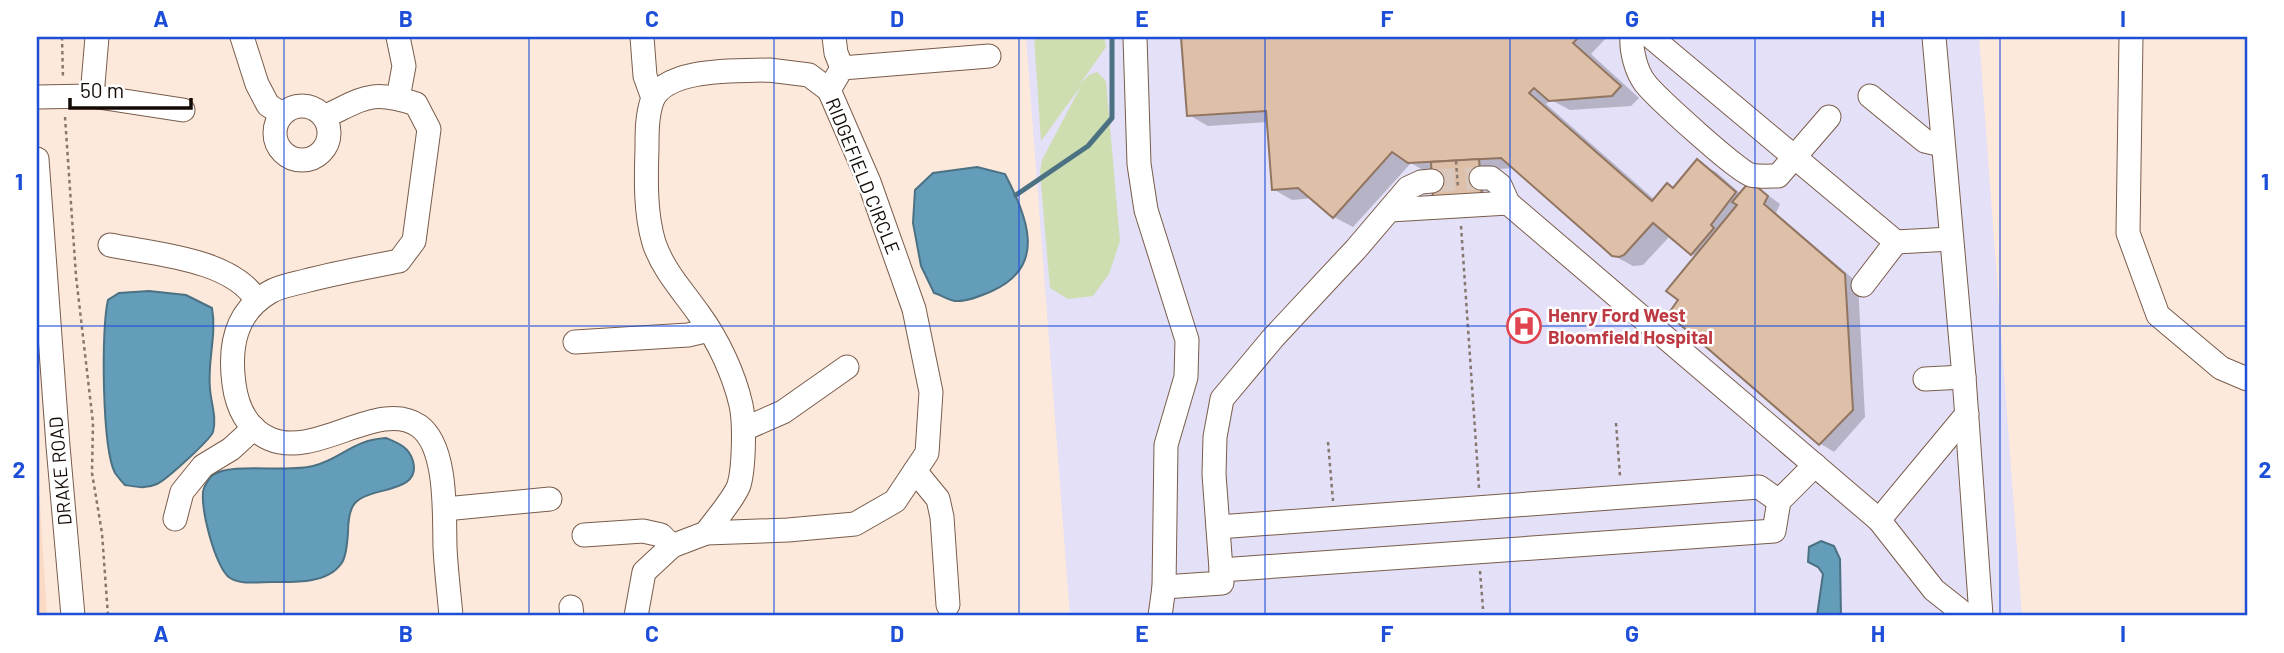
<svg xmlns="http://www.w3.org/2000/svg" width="2284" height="653" viewBox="0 0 2284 653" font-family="Barlow,sans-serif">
<rect width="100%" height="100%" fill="#fde9dc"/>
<path fill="#fad9c5" d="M37,456L47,616H37Z"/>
<path fill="#e3e0f7" d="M1026,37H1979L2022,616H1070Z"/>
<path fill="#cedeb1" d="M1034,37H1104L1106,47L1080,84L1089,75L1097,72L1106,81L1120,241L1109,274L1093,296L1068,299L1050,288L1040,172L1042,160L1081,86L1041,141Z"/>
<g fill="#639dba" stroke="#4b7183" stroke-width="2">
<path d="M977,167L1005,174C1027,217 1048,266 992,291C983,295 965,302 955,301C948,300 941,295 934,293L921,266L913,223L915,190L933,173Z"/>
<path d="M149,291L186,295L212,308C217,335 207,362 210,389C211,403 217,418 213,432C210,440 166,480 157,484C146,489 137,487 125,485C122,482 118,477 115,473C102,448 101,328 108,300L119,293Z"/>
<path d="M386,438C398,443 409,447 413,461C422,494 370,486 355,503C349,510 348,524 348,533C347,542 347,557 341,564C327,584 293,582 272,582C259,582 241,585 230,578C216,570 198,503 204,488C205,485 210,477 213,475C230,462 289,473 313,466C341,459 352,440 386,438Z"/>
<path d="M1821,541L1834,546L1840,559L1841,616H1817L1823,574L1818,567L1808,562L1809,547Z"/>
</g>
<path fill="#0003" d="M1182,37H1607L1591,54L1639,98L1631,106L1570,110L1551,100L1546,104L1655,200L1674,189L1697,162L1716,172L1741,194L1751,183L1780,204L1776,213L1858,283L1865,417L1834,452L1821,444L1671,314L1680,300L1696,257L1670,236L1643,265L1633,266L1613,255L1515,168L1482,170L1484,197L1428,173L1411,163L1353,227L1334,217L1313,198L1292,200L1273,189L1268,122L1208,126L1189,115Z"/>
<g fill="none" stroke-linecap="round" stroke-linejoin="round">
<path stroke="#4b7183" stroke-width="5" d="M1016,195L1088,146L1112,118V37"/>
</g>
<g fill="#debfa8" stroke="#917560" stroke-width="2">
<path d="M1181,37H1579L1573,43L1621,86L1612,96L1549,101L1534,88L1529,93L1652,201L1667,183L1673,188L1697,159L1736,192L1711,225L1714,228L1691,255L1653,223L1624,255L1619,257L1612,256L1602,247L1501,158L1408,163L1392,152L1333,218L1298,188L1272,190L1266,111L1187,116Z"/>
<path d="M1479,159L1482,196L1433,199L1431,162Z"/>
<path d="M1750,181L1768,196L1764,204L1845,274L1853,410L1819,445L1668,314L1678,300L1666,291L1737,205L1732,202Z"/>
</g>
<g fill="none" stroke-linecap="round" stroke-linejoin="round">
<path stroke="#dac8bc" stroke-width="23" stroke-dasharray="23 11" stroke-linecap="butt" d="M1432,181L1481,178"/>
<g stroke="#795c4a" stroke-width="25">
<g id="minor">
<path d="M97,37L92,96L183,110"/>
<path d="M242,37L257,84L268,105L282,114"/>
<path d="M398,37L404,66L398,98"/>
<path d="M642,37L645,76L653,98"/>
<path d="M834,37L836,53L842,68"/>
<path d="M1135,37L1139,164L1146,210L1187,340L1186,377L1166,445L1164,587L1160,616"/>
<path d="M1632,37C1631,51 1636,71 1645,83C1655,96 1738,172 1751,175C1759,177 1770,176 1778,176L1829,117"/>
<path d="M1651,37L1896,242L1951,239"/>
<path d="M1934,37L1964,377L1981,616"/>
<path d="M2131,37L2128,233L2158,315L2221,368L2247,379"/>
<path d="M769,70L809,75L829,90L869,182L914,309L931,392L927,453L895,501L855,524L788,530L706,533C715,520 734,499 739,485C744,468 745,423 741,405C734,374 718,340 699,314C683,291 663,270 654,243C645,213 646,179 647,148C647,132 647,116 652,101C665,67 740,71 769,70Z"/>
<path d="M829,90L842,68L989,56"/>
<path d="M1870,96L1925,141L1942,145"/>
<path d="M37,97L92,96"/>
<circle cx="302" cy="133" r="27"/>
<path d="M324,117C365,98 370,89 416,104L429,129L414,241L399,261C368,267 336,273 305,281C294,284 280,286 270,292C235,312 229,347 234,384C237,407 247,429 270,439C316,459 379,398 419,426C448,447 444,515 445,547C446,570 449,593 451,616"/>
<path d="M37,159L58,446L73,616"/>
<path d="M1481,178H1491L1500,185L1508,203L1879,520L1934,590L1967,616"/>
<path d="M1390,210L1508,203"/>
<path d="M110,245C154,254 233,259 257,301"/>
<path d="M1863,285L1896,242"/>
<path d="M575,342L688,335L709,330"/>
<path d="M1925,379L1964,377"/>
<path d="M744,429L783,412L847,367"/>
<path d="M915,471L938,499L942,517L948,605"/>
<path d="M445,509L550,499"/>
<path d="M175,519L182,492L203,466L231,449L254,428"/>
<path d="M1879,520L1967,414"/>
<path d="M1218,527L1759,487L1779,501"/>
<path d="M584,535L643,531L661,535L672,546"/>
<path d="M1221,570L1774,531L1779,501L1815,465"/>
<path d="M1164,587L1222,583L1214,474L1215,437L1222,399L1273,338L1356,249L1408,188L1421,182L1432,181"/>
<path d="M571,607L572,616"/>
<path d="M636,616L644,572L672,546L706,533"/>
</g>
</g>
<g stroke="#87786f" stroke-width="2.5" stroke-dasharray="3.5 3.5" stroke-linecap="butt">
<path d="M62,37L63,79"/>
<path d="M65,117L76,276L93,423L92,473L102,533L108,616"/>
<path d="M1456,161L1458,188"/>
<path d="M1461,226L1479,488"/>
<path d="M1616,423L1620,476"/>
<path d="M1328,442L1333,501"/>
<path d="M1480,571L1483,609"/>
</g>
<use href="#minor" stroke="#fff" stroke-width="23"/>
</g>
<path fill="none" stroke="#1d4ed8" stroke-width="2" stroke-opacity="0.55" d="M284,37V616M529,37V616M774,37V616M1019,37V616M1265,37V616M1510,37V616M1755,37V616M2000,37V616M37,326H2247"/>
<defs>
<g id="hospital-ring" transform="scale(1.75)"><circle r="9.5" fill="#fff" stroke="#e0444e" stroke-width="1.5"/><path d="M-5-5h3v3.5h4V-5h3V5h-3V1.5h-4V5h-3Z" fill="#e0444e"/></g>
</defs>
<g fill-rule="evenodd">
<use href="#hospital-ring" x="1524" y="326"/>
</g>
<g text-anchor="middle" stroke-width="5" stroke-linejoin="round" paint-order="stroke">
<g font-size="19" fill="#140a04" stroke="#fff">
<text transform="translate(863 176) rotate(68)" y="7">RIDGEFIELD CIRCLE</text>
<text transform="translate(60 471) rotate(-95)" y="7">DRAKE ROAD</text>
</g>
<g font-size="19" font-weight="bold" fill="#be3a42" stroke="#fff" text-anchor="start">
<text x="1548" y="322">Henry Ford West<tspan x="1548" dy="22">Bloomfield Hospital</tspan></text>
</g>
</g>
<rect width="2284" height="653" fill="none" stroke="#ffffff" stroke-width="77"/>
<path d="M70 98v10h121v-10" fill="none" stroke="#140a04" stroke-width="3.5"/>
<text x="80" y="98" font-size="21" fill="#140a04" stroke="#ffffff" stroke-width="5" paint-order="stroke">50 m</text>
<rect x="38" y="38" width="2208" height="576" fill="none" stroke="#1d4ed8" stroke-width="2.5"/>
<g font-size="23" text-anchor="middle" font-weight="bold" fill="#1d4ed8">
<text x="161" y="27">A</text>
<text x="406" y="27">B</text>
<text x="652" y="27">C</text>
<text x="897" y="27">D</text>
<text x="1142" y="27">E</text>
<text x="1387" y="27">F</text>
<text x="1632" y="27">G</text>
<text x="1878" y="27">H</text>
<text x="2123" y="27">I</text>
<text x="19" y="190">1</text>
<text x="2265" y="190">1</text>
<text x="19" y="478">2</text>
<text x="2265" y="478">2</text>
<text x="161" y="642">A</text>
<text x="406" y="642">B</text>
<text x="652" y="642">C</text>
<text x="897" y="642">D</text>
<text x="1142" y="642">E</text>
<text x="1387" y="642">F</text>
<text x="1632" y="642">G</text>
<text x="1878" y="642">H</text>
<text x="2123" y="642">I</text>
</g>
</svg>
